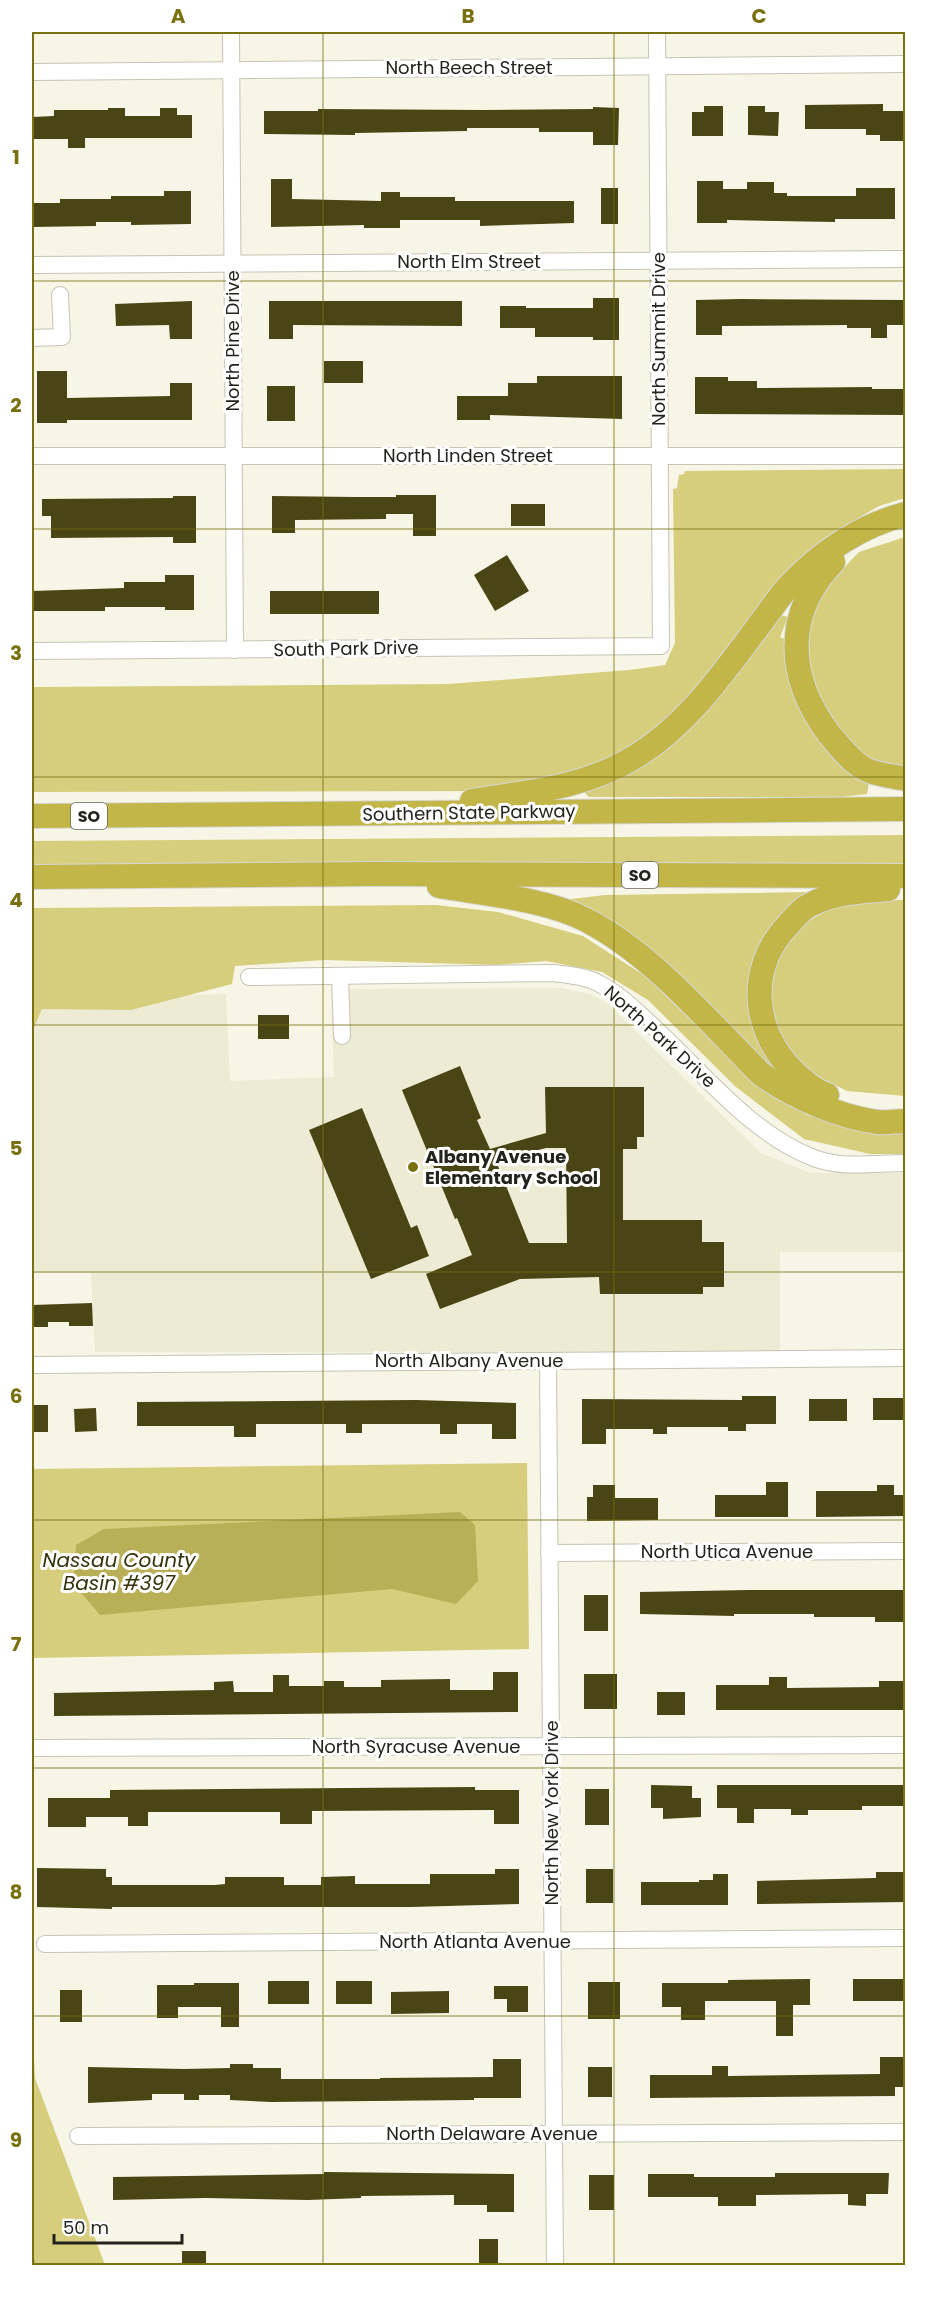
<svg xmlns="http://www.w3.org/2000/svg" width="937" height="2297" viewBox="0 0 937 2297" font-family="Poppins,sans-serif">
<rect width="100%" height="100%" fill="#f7f6e6"/>
<path fill="#edebd4" d="M560,988L590,994L607,1003L761,1153L811,1173H905V1252H780V1353L95,1352L91,1273H32V1000L226,994L230,1081L334,1077L331,989Z"/>
<g fill="#d6ce7d">
<path d="M905,469V498L879,506L821,540L787,577L696,694L643,744L576,778L513,791L32,792V687L449,684L629,670L665,665L675,643L673,489L677,488L679,475L684,474L685,471Z"/>
<path d="M905,537V780L865,763L819,709L803,648L820,593L859,552Z"/>
<path d="M778,614L788,617L780,637L788,641L869,783L867,794L842,797H589L584,792L647,762Z"/>
<path d="M905,835L906,863L32,867V841Z"/>
<path d="M812,892L752,972L750,1019L774,1069L772,1077L572,906L571,899L605,895Z"/>
<path d="M880,900H905V1096L847,1091L795,1065L768,1023V974L792,930L830,909Z"/>
<path d="M436,905L498,912L583,936L645,976L748,1075L807,1115L872,1130H905V1154H870L804,1139L736,1087L648,1000L602,972L546,961L496,965L325,960L235,966L232,984L131,1010L42,1009L32,1032V908Z"/>
<path d="M527,1463L529,1649L32,1658V1469Z"/>
<path d="M32,2017L35,2078L105,2265H32Z"/>
</g>
<path fill="#b8af56" d="M460,1512L475,1525L478,1581L456,1604L392,1589L100,1615L73,1583L76,1545L104,1529Z"/>
<g fill="#4a4515" fill-rule="evenodd">
<path d="M883,104V111H906V141H880V135H866V129H805V105Z"/>
<path d="M704,106H723V136H692V112H704Z"/>
<path d="M748,106H765V112H779L778,136L748,135Z"/>
<path d="M593,107L619,108L618,145H593V132H539V128H467V131L355,133V135L264,134V111H318V109L484,110L593,109Z"/>
<path d="M108,108H125V116H160V108H177V115H192V138H85V148H68V139H32V117L54,116V110H108Z"/>
<path d="M271,179H292V199L381,201V192H400V197H455V201H574V223L480,226V220H400V228H364V225L271,227Z"/>
<path d="M697,181H723V189H747V182H774V193H787V196H856V188H895V219H835V222L727,220V223H697Z"/>
<rect x="601" y="188" width="17" height="36"/>
<path d="M164,191H191V224L131,225V222H96V226L32,227V203H60V199H111V196H164Z"/>
<path d="M593,298H619V340H593V337H535V328H500V306H526V308H593Z"/>
<path d="M741,299L906,300V325H887V338H871V328H847V325L722,326V335H696V300Z"/>
<path d="M192,301V339H170L169,325L116,326L115,304Z"/>
<path d="M269,301H462V326L293,325V339H269Z"/>
<rect x="324" y="361" width="39" height="22"/>
<path d="M37,371H67V398L170,396V383H192V420H67V423H37Z"/>
<path d="M537,376H622V419L490,415V420H457V396H508V383H537Z"/>
<path d="M695,377H728V381H757V388L872,387V389H906V415L695,414Z"/>
<rect x="267" y="386" width="28" height="35"/>
<path d="M396,495H436V536H413V514H386V519L295,520V533H272V496L356,497H396Z"/>
<path d="M173,496H196V543H173V537L51,538V516H42V499L173,498Z"/>
<rect x="511" y="504" width="34" height="22"/>
<path d="M507,555L529,591L495,611L474,575Z"/>
<path d="M165,575H194V610H165V607H105V611H32V591L124,588V582H165Z"/>
<rect x="270" y="591" width="109" height="23"/>
<rect x="258" y="1015" width="31" height="24"/>
<path d="M460,1066L481,1118L477,1120L490,1149L546,1133L545,1087H644V1137H637V1149H623V1220H702V1242H724V1287H703V1294H600L599,1277L520,1279L440,1309L426,1274L472,1255L457,1218L455,1219L402,1090ZM546,1148H566L567,1243H529L496,1161Z"/>
<path d="M362,1108L411,1228L417,1225L429,1256L371,1279L309,1130Z"/>
<path d="M92,1303L93,1326H69V1322H48V1327H32V1305Z"/>
<path d="M742,1396H776V1424H746V1431H728V1427H667V1434H653V1429H606V1444H582V1399L742,1400Z"/>
<rect x="873" y="1398" width="33" height="22"/>
<rect x="809" y="1399" width="38" height="22"/>
<path d="M416,1400L516,1403V1439H492V1424H457V1434H440V1424H362V1433H346V1424H256V1437H234V1426H137V1402Z"/>
<rect x="32" y="1405" width="16" height="27"/>
<path d="M96,1408L97,1431L75,1432L74,1409Z"/>
<path d="M766,1482H788V1517H715V1495H766Z"/>
<path d="M593,1485H615V1498H658V1520L587,1521V1497H593Z"/>
<path d="M877,1485H894V1495H906V1516L816,1517V1491H877Z"/>
<path d="M750,1590H906V1622H875V1617H814V1614H734V1616L640,1614V1592Z"/>
<rect x="584" y="1595" width="24" height="36"/>
<path d="M493,1672H518V1712L54,1716V1693L214,1690V1682L233,1681L234,1692H273V1675H289V1686H324V1681H344V1687H381V1680L450,1679V1690H493Z"/>
<rect x="584" y="1674" width="33" height="35"/>
<path d="M769,1677H787V1688L879,1687V1681H906V1710H716V1685H769Z"/>
<rect x="657" y="1692" width="28" height="23"/>
<path d="M651,1785L692,1786V1798H701V1817L663,1819V1808H651Z"/>
<path d="M717,1785H906V1806H862V1810H808V1815H791V1809H754V1823H737V1808H717Z"/>
<path d="M475,1787V1790H519V1824H494V1810L312,1811V1824H280V1812H148V1826H128V1817H86V1827H48V1798H110V1790Z"/>
<rect x="585" y="1789" width="24" height="36"/>
<path d="M37,1868L106,1869V1877H112V1885H215L225,1884V1877H284V1885H321V1877L355,1876V1884H430V1874H495V1869H519V1904L411,1907H112V1909L37,1907Z"/>
<rect x="586" y="1869" width="27" height="34"/>
<path d="M876,1872H906V1902L757,1904V1881L876,1878Z"/>
<path d="M713,1874H728V1905H641V1882H699V1880H713Z"/>
<path d="M810,1979V2005H793V2036H776V2001H705V2020H681V2007H662V1983H728V1980Z"/>
<rect x="853" y="1979" width="53" height="22"/>
<rect x="268" y="1981" width="41" height="23"/>
<rect x="336" y="1981" width="36" height="23"/>
<rect x="588" y="1982" width="32" height="37"/>
<path d="M194,1983H239V2027H221V2007H178V2018H157V1985H194Z"/>
<path d="M494,1986H528V2012H507V1999H494Z"/>
<rect x="60" y="1990" width="22" height="32"/>
<path d="M449,1991V2013L391,2014V1992Z"/>
<path d="M880,2057H906V2087H895V2096L650,2098V2075H712V2066H728V2076L880,2074Z"/>
<path d="M493,2059H521V2098H474V2100L271,2102L230,2100V2095H199V2100H184V2094H152V2100L88,2103V2067L184,2069L230,2068V2064H253V2068H281V2079H380V2078L493,2077Z"/>
<rect x="588" y="2067" width="24" height="30"/>
<path d="M324,2172L514,2174V2212H487V2205H454V2195L361,2196V2198L308,2200L205,2198L113,2200V2177L324,2174Z"/>
<path d="M775,2173H889L888,2194H866V2206L848,2205V2194L756,2195V2206H718V2197H648V2174H694V2177H775Z"/>
<rect x="589" y="2175" width="25" height="35"/>
<rect x="479" y="2239" width="19" height="26"/>
<rect x="182" y="2251" width="24" height="14"/>
</g>
<g fill="none" stroke-linecap="round" stroke-linejoin="round">
<g stroke="#c5c4b5" stroke-width="18">
<g id="minor">
<path d="M231,32L235,650"/>
<path d="M32,72L906,64"/>
<path d="M32,265L906,259"/>
<path d="M32,338L62,337L60,295"/>
<path d="M32,456H906"/>
<path d="M32,651L661,646L657,32"/>
<path d="M340,976L342,1036"/>
<path d="M249,977L554,973C568,975 585,976 598,983C616,992 631,1006 645,1019C698,1066 748,1133 814,1158C842,1169 876,1163 906,1163"/>
<path d="M548,1361L555,2266"/>
<path d="M32,1365L906,1358"/>
<path d="M549,1553L906,1551"/>
<path d="M35,1748L906,1745"/>
<path d="M45,1944L906,1938"/>
<path d="M78,2136L906,2132"/>
</g>
</g>
<g stroke="#d7d7d6" stroke-width="26">
<g id="highway">
<path d="M833,562C783,614 787,678 829,734C839,746 851,762 865,769C876,775 893,776 906,779"/>
<path d="M472,801C527,792 584,788 633,758C688,726 725,670 763,620C772,608 780,595 791,584C821,552 862,525 906,514"/>
<path d="M32,816L906,809"/>
<path d="M32,877L375,874L906,876"/>
<path d="M439,886C484,894 547,899 586,920C651,953 709,1022 761,1074C793,1097 837,1116 877,1122C886,1123 896,1121 906,1121"/>
<path d="M827,1095C814,1090 807,1084 797,1075C753,1034 745,970 788,925C794,919 800,910 808,906C832,892 860,892 888,889"/>
</g>
</g>
<path stroke="#88877d" stroke-width="3" stroke-dasharray="4.5 3" stroke-linecap="butt" d="M32,2258L35,2266"/>
<use href="#minor" stroke="#fff" stroke-width="16"/>
<use href="#highway" stroke="#c1b647" stroke-width="24"/>
</g>
<path fill="none" stroke="#79700f" stroke-width="1.5" stroke-opacity="0.55" d="M323,32V2266M614,32V2266M32,281H906M32,529H906M32,777H906M32,1025H906M32,1272H906M32,1520H906M32,1768H906M32,2016H906"/>
<circle fill="#79700f" stroke="#fff" stroke-width="2" cx="413" cy="1167" r="6"/>
<g text-anchor="middle" stroke-width="6" stroke-linejoin="round" paint-order="stroke">
<g fill="#fff" stroke="#656461" stroke-width="1.5">
<rect x="71" y="803" width="36" height="26" rx="4.5"/>
<rect x="622" y="862" width="36" height="26" rx="4.5"/>
</g>
<g font-size="16" font-weight="bold" fill="#23221d">
<text x="89" y="822">SO</text>
<text x="640" y="881">SO</text>
</g>
<g font-size="18" fill="#23221d" stroke="#fff">
<text x="469" y="74">North Beech Street</text>
<text x="469" y="268">North Elm Street</text>
<text transform="translate(659 339) rotate(-90)" y="6">North Summit Drive</text>
<text transform="translate(233 341) rotate(-90)" y="6">North Pine Drive</text>
<text x="468" y="462">North Linden Street</text>
<text transform="translate(346 649) rotate(-1)" y="6">South Park Drive</text>
<text transform="translate(469 813) rotate(-1)" y="6">Southern State Parkway</text>
<text transform="translate(660 1037) rotate(42)" y="6">North Park Drive</text>
<text x="469" y="1367">North Albany Avenue</text>
<text x="727" y="1558">North Utica Avenue</text>
<text x="416" y="1753">North Syracuse Avenue</text>
<text transform="translate(552 1813) rotate(-90)" y="6">North New York Drive</text>
<text x="475" y="1948">North Atlanta Avenue</text>
<text x="492" y="2140">North Delaware Avenue</text>
</g>
<g font-size="18" font-weight="bold" fill="#23221d" stroke="#fff" text-anchor="start">
<text x="425" y="1163">Albany Avenue<tspan x="425" dy="21">Elementary School</tspan></text>
</g>
<g font-size="20" font-style="italic" fill="#36320b" stroke="#fff">
<text x="119" y="1567">Nassau County<tspan x="119" dy="23">Basin #397</tspan></text>
</g>
</g>
<rect width="937" height="2297" fill="none" stroke="#ffffff" stroke-width="66"/>
<path d="M54 2234v9h128v-9" fill="none" stroke="#23221d" stroke-width="3"/>
<text x="63" y="2234" font-size="18" fill="#23221d" stroke="#ffffff" stroke-width="4.5" paint-order="stroke">50 m</text>
<rect x="33" y="33" width="871" height="2231" fill="none" stroke="#79700f" stroke-width="2"/>
<g font-size="20" text-anchor="middle" font-weight="bold" fill="#79700f">
<text x="178" y="23">A</text>
<text x="468" y="23">B</text>
<text x="759" y="23">C</text>
<text x="16" y="164">1</text>
<text x="16" y="412">2</text>
<text x="16" y="660">3</text>
<text x="16" y="907">4</text>
<text x="16" y="1155">5</text>
<text x="16" y="1403">6</text>
<text x="16" y="1651">7</text>
<text x="16" y="1899">8</text>
<text x="16" y="2147">9</text>
</g>
</svg>
